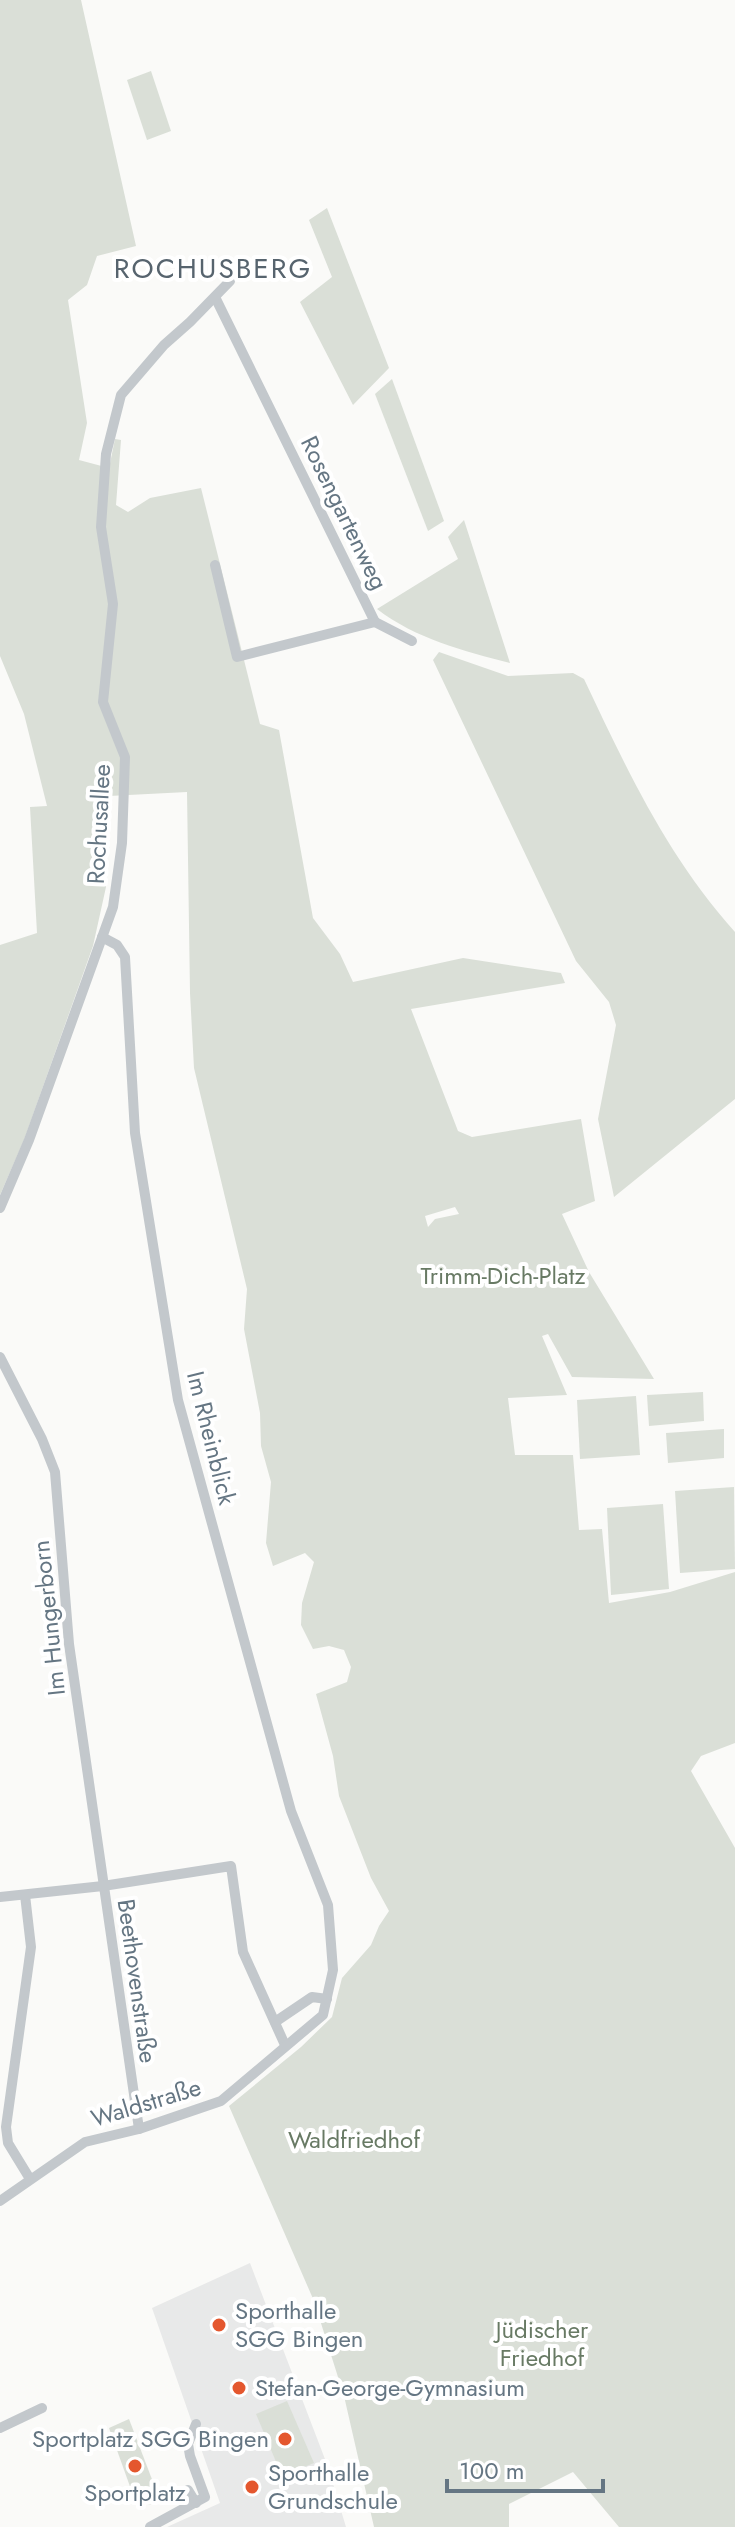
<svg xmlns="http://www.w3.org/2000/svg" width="735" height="2527" viewBox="0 0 735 2527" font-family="Jost,sans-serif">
<rect width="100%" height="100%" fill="#fafaf8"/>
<path fill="#e8e9e9" d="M250,2263L328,2467L346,2527H167L220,2503L152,2308Z"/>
<g fill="#dadfd7" fill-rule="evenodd">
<path d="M0,0H81L136,246L97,256L87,285L68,300L87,423L79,460L109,468L115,439L121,440L116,505L128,512L150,498L201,488L260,724L279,730L313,918L340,954L353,982L463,958L561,973L565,983L411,1009L458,1131L472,1137L581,1119L595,1201L562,1214L589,1272L654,1379L572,1377L548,1334L542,1336L567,1395L508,1398L515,1455H573L579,1530L602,1529L609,1603L670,1592L735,1572V1743L701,1756L691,1771L735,1848V2527H619L573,2472L509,2504V2527H374L344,2396L314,2301L229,2106L301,2047L332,2017L342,1978L371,1945L379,1926L389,1911L371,1878L339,1796L333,1756L316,1694L347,1682L351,1667L344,1650L329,1646L313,1649L301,1625L302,1603L314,1562L305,1553L273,1566L266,1543L271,1482L261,1446L260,1413L244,1329L247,1289L194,1068L190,993L187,792L109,796L108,834L95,837L106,865V887L93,946L24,1140L0,1195V945L37,933L30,807L47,806L24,714L0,656ZM455,1207L459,1214L435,1219L428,1227L425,1216Z"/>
<path d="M151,71L171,131L147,140L127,80Z"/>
<path d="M327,208L389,368L353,405L300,302L332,277L309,220Z"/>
<path d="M392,379L444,521L428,531L375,394Z"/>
<path d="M464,520L510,663C464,651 416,639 377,609L458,559L448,537Z"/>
<path d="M439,652L508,676L573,673L584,679C627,770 667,856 735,932V1099L614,1197L598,1119L616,1025L609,1002L576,961L433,660Z"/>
<path d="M703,1392L704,1421L649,1426L647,1395Z"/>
<path d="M636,1396L640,1455L580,1459L577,1400Z"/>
<path d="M724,1429V1458L668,1463L666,1433Z"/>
<path d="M734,1487L735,1569L680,1573L675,1491Z"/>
<path d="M663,1504L669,1589L611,1595L607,1508Z"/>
<path d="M287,2401L314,2463L282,2476L256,2414Z"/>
<path d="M129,2419L161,2503L137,2506L109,2428Z"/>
</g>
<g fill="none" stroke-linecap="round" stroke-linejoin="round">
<g stroke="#c3c8cc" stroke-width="10">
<path d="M215,297L375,622"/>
<path d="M215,565L237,657L375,622"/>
<path d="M375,622L412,641"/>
<path d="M0,1208L29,1140L113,907L122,843L125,757L103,702L113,604L101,527L106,454L121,395L164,345L190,322L230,281"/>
<path d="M0,1357L42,1439L55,1472L69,1644L139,2129"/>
<path d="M25,1895L31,1947L6,2127L8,2143L30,2179"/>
<path d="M0,1897L103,1886L231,1866L243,1952L285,2045"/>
<path d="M275,2022L312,1997L327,1999"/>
<path d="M0,2201L85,2142L139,2129L221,2101L323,2015L333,1970L328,1905L291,1811L178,1400L135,1133L125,957L117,945L102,937"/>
<path d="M0,2428L42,2408"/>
<path d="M188,2490L196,2503"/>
<path d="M150,2527L205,2497L190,2456L188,2444L196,2424"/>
</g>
</g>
<g fill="#e4572e" stroke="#fff" stroke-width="3">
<circle cx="219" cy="2325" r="8"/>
<circle cx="239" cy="2388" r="8"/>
<circle cx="285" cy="2439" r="8"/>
<circle cx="135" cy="2466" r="8"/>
<circle cx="252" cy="2487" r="8"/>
</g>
<g text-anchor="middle" stroke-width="8" stroke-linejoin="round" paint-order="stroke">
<g font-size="24" fill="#657683" stroke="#fff">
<text transform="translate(344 513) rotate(64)" y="8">Rosengartenweg</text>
<text transform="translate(99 824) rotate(-87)" y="8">Rochusallee</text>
<text transform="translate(211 1438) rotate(76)" y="8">Im Rheinblick</text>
<text transform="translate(49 1618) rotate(-96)" y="8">Im Hungerborn</text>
<text transform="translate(137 1981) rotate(82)" y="8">Beethovenstraße</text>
<text transform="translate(146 2103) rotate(-17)" y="8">Waldstraße</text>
</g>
<g font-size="24" fill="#687a64" stroke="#fff">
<text x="503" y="1284">Trimm-Dich-Platz</text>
<text x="354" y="2148">Waldfriedhof</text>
<text x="542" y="2338">Jüdischer<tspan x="542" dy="28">Friedhof</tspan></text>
</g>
<g font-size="24" fill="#657683" stroke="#fff" text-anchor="start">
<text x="235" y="2319">Sporthalle<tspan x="235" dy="28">SGG Bingen</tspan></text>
<text x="255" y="2396">Stefan-George-Gymnasium</text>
<text x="269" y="2447" text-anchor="end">Sportplatz SGG Bingen</text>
<text x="268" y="2481">Sporthalle<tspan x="268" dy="28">Grundschule</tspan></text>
<text x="135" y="2501" text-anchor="middle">Sportplatz</text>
</g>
<g font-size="28" letter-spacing="2" fill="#57646e" stroke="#fff">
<text x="213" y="278">ROCHUSBERG</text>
</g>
</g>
<path d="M447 2479v12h156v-12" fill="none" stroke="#657683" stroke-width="4"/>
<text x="459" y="2479" font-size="24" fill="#657683" stroke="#ffffff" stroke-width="6" paint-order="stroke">100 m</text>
</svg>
